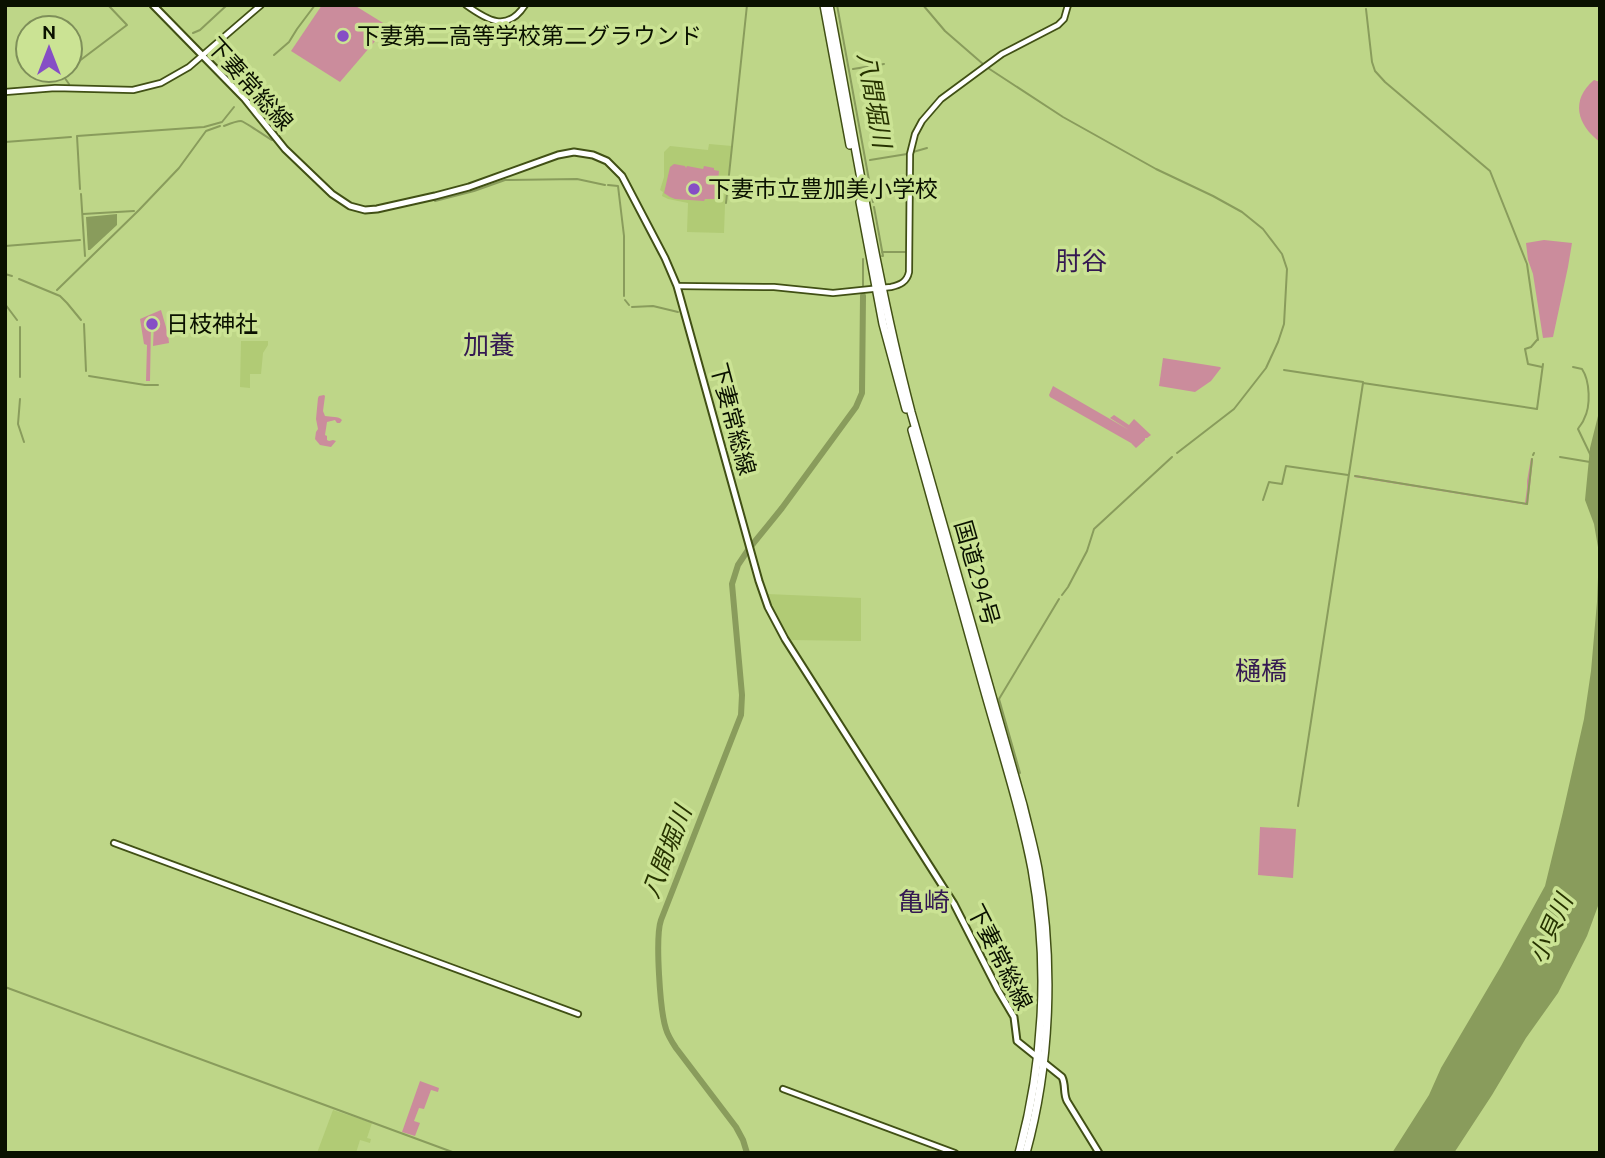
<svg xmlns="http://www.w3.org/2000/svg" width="1605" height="1158" viewBox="0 0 1605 1158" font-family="Ubuntu,'Noto Sans JP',sans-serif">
<rect width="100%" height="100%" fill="#bed688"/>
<g fill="#b1cb75">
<path d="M709,144L732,146L725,205L724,233L687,232L688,203L668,199L662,196L663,192L660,190L664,177V152L670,146L708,150Z"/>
<path d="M241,341H268V345L263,353L261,374H250V388L240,387Z"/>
<path d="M767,594L861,598V641L791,640L777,616Z"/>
<path d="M333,1110L372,1123L367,1138L371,1139L370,1143L360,1140L356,1153H317Z"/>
</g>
<g fill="#cb8c9c">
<path d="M322,5H354L388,26L340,82L291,51Z"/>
<path d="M1594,80L1600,82V142C1577,125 1570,100 1594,80Z"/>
<path d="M674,164L685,166L686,168L687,166L703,169L704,166L714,168V170L719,171L716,199H705L704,201L675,199L670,197L664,193L670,167Z"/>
<path d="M1544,240L1572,243L1568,267L1553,337L1543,338L1533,274L1528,260L1526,243Z"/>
<path d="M161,310L168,334L169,343L153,346L154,324H151L150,381H146L147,345L144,344L140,319Z"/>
<path d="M1163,358L1220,367L1221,368L1211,381L1195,392L1159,386Z"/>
<path d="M1053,386L1129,430L1110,418L1114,415L1129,425L1134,419L1151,435L1147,438H1145V440L1136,448L1131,443L1050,397L1049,395Z"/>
<path d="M324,395L325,396L323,411L325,416C330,417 339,416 342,420L340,423H337L335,420L327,422L325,435L327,436V440L329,441L333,440L336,441L331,447L320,445L315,439L316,432L318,429L316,419L318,398L319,396Z"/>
<path d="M1531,458L1533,459L1528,505L1354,477L1355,475L1525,503L1527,488V481Z"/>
<path d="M1260,827L1296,829L1293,878L1258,875Z"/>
<path d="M420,1081L439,1088L438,1092L431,1090L424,1109L419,1108L414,1121L420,1123L415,1136L402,1132Z"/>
</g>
<g fill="#899c5c">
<path d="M117,214V225L90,250H88L86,217Z"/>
<path d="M1600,408V897L1598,906L1587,936L1558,993L1526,1038L1492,1095L1454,1153H1392L1429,1095L1441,1068L1501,966L1545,886L1563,812L1584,719L1591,671L1597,602L1599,553L1594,524L1585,500L1590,448Z"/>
</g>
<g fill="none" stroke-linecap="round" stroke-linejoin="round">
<g stroke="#899c5c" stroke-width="2">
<path d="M837,5L873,202"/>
<path d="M923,5L945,31L983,64"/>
<path d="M1366,9L1372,62L1375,71L1385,82L1490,171L1527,264L1538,340"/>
<path d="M193,33L200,30L227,5"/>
<path d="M274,55L289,42L297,29L315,5"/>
<path d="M70,68L127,25L108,5"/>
<path d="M988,68L1063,117L1156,169L1213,196L1242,212L1263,229L1282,254L1287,269L1284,324L1278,342L1266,368L1234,409L1177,453"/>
<path d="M853,69L884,64"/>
<path d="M68,70L62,74L69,84"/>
<path d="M224,126C229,124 236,121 241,121C244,121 266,137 272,140"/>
<path d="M5,142L71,137"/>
<path d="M913,152L927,148"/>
<path d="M870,160L907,154"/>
<path d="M608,185L618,186L624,236V296"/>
<path d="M80,189L77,136L204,127L222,122L234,107"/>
<path d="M81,194L85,256"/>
<path d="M435,201L474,191L505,180L577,179L605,185"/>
<path d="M726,203L747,5"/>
<path d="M874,207L883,256H882"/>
<path d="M83,214L134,211"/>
<path d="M5,246L80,240"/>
<path d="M882,252H905"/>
<path d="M5,274L12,276"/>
<path d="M19,279L60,296L67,303L81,320"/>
<path d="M863,286V259"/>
<path d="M57,290L139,210L179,168L206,131L220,126"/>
<path d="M625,300L629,305"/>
<path d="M5,304L17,320"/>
<path d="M632,307L653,306L678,312"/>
<path d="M84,324L86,371"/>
<path d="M1537,340L1531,347L1525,349L1528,364L1542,367"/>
<path d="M1573,367L1582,369C1590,381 1591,406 1584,419C1583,423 1580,425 1578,429L1591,456"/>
<path d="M1284,370L1363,382"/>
<path d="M89,376L145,385H158"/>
<path d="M20,377V327"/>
<path d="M20,399L18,424L24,442"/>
<path d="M1533,455L1534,453"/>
<path d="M1560,457L1590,462"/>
<path d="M1355,476L1527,504L1532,459"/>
<path d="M1263,500L1269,482L1282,484L1286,466L1348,475"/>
<path d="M1062,595L1068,587L1087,551L1094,529L1172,457"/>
<path d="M1020,773L999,699L1059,599"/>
<path d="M1298,806L1363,383L1537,409L1543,364"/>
<path d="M5,987L455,1153"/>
</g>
<g stroke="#899c5c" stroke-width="6">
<path d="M752,545L782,508L856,407L862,393L863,296"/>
<path d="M747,1153L743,1140L736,1127L676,1048C672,1042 668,1036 666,1029C660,1011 655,937 661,920L741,715L742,695L732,584L738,565L748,550"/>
</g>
<g stroke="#415015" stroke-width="8">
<g id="tertiary">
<path d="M466,5C487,20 507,33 525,5"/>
<path d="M5,92L55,88L133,90L161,83L189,67L261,5"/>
<path d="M677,286L774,287L833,293L891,287C900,285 907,282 909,272L910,154L915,134L922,121L941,99L1002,54L1058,25L1064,19L1068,5"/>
<path d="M114,843L578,1014"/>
<path d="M783,1089L955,1153"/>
</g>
</g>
<g stroke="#415015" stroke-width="9">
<path id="secondary" d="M153,5L244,98L285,149L332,194L350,206L365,210L377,209L435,196L469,187L558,155L574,152L593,155L607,161L622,176L665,258L677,286L759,581L768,607L785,639L954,904L998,990L1014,1017L1017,1041L1062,1077C1066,1085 1063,1093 1067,1101L1099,1153"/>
</g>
<g stroke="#415015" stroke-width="10">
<g id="trunk">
<path d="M824,5L850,145"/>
<path d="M829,5C855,141 876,278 911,412L1023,805C1028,826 1034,847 1038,869C1054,962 1051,1062 1026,1153"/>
<path d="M860,202L883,324L906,409"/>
<path d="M912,430C935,515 959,600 983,685C1000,746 1020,807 1032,869C1049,963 1044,1061 1019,1153"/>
</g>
</g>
<use href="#tertiary" stroke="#fff" stroke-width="4.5"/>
<use href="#secondary" stroke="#fff" stroke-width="5"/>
<use href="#trunk" stroke="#fff" stroke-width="7"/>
</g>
<g fill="#864ec5" stroke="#cbe394" stroke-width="2.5">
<circle cx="343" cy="36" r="7"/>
<circle cx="694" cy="189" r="7"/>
<circle cx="152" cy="324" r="7"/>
</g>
<g text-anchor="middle" stroke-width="7" stroke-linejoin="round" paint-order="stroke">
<g font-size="23" fill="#0a1100" stroke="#cbe394" text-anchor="start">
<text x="357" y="44">下妻第二高等学校第二グラウンド</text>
<text x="708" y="197">下妻市立豊加美小学校</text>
<text x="166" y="332">日枝神社</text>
</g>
<g font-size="23" fill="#0a1100" stroke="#cbe394">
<text transform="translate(250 84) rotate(48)" y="8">下妻常総線</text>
<text transform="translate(733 419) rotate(75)" y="8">下妻常総線</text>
<text transform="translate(977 573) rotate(74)" y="8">国道294号</text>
<text transform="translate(1000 957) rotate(63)" y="8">下妻常総線</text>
</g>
<g font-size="24" font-style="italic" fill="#273300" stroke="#cbe394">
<text transform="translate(874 100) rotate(80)" y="8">八間堀川</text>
<text transform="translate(667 852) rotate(-69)" y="8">八間堀川</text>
<text transform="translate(1551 929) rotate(-66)" y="8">小貝川</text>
</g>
<g font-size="26" fill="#341952" stroke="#cbe394">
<text x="1081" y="270">肘谷</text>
<text x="489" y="354">加養</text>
<text x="1261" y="680">樋橋</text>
<text x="924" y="911">亀崎</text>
</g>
</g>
<rect width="1605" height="1158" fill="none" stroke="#0a1100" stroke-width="14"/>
<g transform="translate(49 49)"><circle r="33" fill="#cbe394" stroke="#7e8f59" stroke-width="2"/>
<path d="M0-5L12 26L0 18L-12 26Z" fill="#864ec5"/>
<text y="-10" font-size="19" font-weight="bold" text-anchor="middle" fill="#0a1100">N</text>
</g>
</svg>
